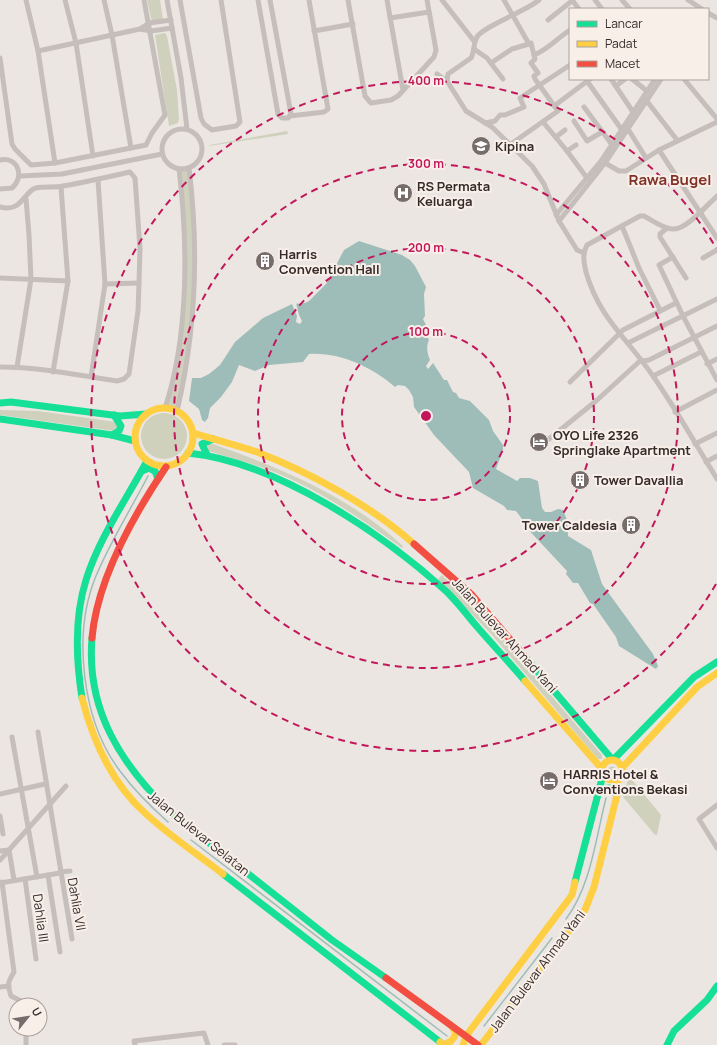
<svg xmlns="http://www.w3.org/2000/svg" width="717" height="1045" viewBox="0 0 717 1045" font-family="Manrope,sans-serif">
<rect width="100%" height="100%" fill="#ece6e2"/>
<g fill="#cfd1bc">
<path d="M147,0H160L163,20L152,22Z"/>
<path d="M165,33L167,36L177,90L179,119L178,123L169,126L155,35Z"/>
<path d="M287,131L288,134L209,146L210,145Z"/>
<path d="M189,168L195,235L190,337L177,411L165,408L176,367L185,272L179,169Z"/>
<path d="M0,410L38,411L116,422L119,427L114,431L0,415Z"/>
<circle cx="164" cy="436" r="23"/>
<path d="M207,444H213C281,468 349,496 403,546L402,548C360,518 316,487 266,469C247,462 227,457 208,451Z"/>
<path d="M442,575L497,632L602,755V759H598L492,635L438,579Z"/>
<circle cx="612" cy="771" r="4.5"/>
<path d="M628,780H632L661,815L657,835H655L624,798L623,796Z"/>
</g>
<path fill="#9ebdb9" d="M359,241L402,255L410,260L415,266L426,287L424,294L425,316L423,319L426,325L424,329L429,340C426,346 427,353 430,360L426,366L428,369L433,363L444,380H447L453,392L456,393L459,398L470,401L489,420L493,431L503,445V450L496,469L517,481L520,478H530L538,481L542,508L545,512H551L558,509L563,510L567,520L568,536L591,550L602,584L653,654L658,666L656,669L619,646L616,637L593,604L590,603L578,583H573L566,574L567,571L524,525L525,523L516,511L507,510L504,506L473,488L469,472L434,435L414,407L413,397L409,390L405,386L398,385L395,387C372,367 340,352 309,354L303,362L269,365L255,371L239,365L232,382L221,397L210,408L208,418L205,422L202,420L199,409L189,401L192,378H201L209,374L220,365L235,342L263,318L292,304L305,303L309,301L326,284L344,250Z"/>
<path fill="#ece6e2" d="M296,303L299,315L302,321L300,324L296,322L297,316L292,304Z"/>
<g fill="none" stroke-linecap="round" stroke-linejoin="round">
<g stroke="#9ebdb9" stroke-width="1.5">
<path d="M148,476C131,509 110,542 96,576C72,634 82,721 120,771C134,790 150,806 168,822"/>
<path d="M191,840L447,1036"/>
<path d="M566,919C591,886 596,837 606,798"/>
<path d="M484,1026L552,938"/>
</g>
<g stroke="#c5beba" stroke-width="5">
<path d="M26,0L38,51L55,163"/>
<path d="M65,0L76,43L93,156"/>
<path d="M104,0L112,35L131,148"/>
<path d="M167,0L181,78L187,129"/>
<path d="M180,0L201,118L204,124L212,130L236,126L240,122L221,0"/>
<path d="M258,0L278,114L282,118H288L291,114L270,0"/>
<path d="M348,0L365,96L371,103L391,100L398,96L434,57L436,50L427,0"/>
<path d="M387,0L403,90"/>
<path d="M442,0L474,41"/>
<path d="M504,0L529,44L531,43L535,59L531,63L538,73L534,76L535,79L558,111L511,144"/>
<path d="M539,0C526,11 482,27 477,37C473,43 475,51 471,58L448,74L447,81L466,111L492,127L532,166L544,184L559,221L577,250L584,253"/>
<path d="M572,0L579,9"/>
<path d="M595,0L602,9"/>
<path d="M622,0L630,9"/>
<path d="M688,0L702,9"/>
<path d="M708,13L717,18"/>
<path d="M390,18L429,12"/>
<path d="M548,20L573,0"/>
<path d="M140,29L151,31L172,28"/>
<path d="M314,31L353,24"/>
<path d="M474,49L487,58L503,79"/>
<path d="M38,51L140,29L149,23L171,20"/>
<path d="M534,55C549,49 556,39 570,30"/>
<path d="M0,58L12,144L15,149L31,165L55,163L146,145L152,133L165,115L144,0"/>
<path d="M491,63L512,49L529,44"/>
<path d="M437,74L447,81"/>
<path d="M611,79L633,112"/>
<path d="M632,79L647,91"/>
<path d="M684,79L717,119"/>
<path d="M587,81L622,130"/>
<path d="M616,86L625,79"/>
<path d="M646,100L677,140"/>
<path d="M554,106L590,79"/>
<path d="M584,107L613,146"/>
<path d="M290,116L324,112L328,109L309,0"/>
<path d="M574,121L587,141L602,132"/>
<path d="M543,122L567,151L587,178"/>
<path d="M485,123L495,121L500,115H505L524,107L520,98L570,65"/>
<circle cx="182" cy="149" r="20"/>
<path d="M628,129L646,158"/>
<path d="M556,137L565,130"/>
<path d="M659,150L717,238"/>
<path d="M567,151L576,145"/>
<path d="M0,160C18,156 25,177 12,188L0,189"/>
<path d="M605,163L619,171H626L659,150L717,122"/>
<path d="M20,176L62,174L162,154"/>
<path d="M717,196C707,205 686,230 673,229C663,229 652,220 644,216H640L587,245C582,254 584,263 586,272C599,318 627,338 653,376C676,409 696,445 717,479"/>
<path d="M0,207C22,213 24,191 36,188C44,186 55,188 63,186C86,182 108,177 130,172L135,178L140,248L139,283L138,311L129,374L124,379L117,381C78,375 39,367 0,367"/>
<path d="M556,215L601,161L655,79"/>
<path d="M559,221L605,163L661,79"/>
<path d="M622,226L639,268L660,310"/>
<path d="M667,228L660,234V237L686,278"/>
<path d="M673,257L659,265L683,316L717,380"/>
<path d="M703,258L717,250"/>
<path d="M0,278L68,281"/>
<path d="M105,284L139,283"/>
<path d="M628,343L717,299"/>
<path d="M643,361L649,360L717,326"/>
<path d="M707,364L717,359"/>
<path d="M17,367L31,279L29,235L26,199"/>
<path d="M53,372L68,281L61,187"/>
<path d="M653,376L701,352"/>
<path d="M91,377L105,284L98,180"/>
<path d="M570,382L623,330L676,303"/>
<path d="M165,408C189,335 188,244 179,169"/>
<path d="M177,411C196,331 199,249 189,168"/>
<path d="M675,412L717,390"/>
<path d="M544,443L596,401L641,360"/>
<path d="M695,444L717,433"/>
<path d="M706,462L717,456"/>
<path d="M38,732L72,939"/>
<path d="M12,737L37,877"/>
<path d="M0,794L45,784"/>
<path d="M717,805L699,819L717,848"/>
<path d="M0,816L3,834"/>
<path d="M0,851L9,850L14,880"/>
<path d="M0,860L66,786"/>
<path d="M60,872L70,871"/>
<path d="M48,875L60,952"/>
<path d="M25,879L36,959"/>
<path d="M2,882L14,972C8,982 7,984 11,996L21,1001L25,1005"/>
<path d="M0,883L60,873"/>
<path d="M0,987L9,986"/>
<path d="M26,1045V1029"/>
<path d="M135,1045L134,1041L204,1033L208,1045"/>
<path d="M224,1045H235"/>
</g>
<g stroke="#16e098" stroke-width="7">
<path d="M0,403L11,402L120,416L146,414"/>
<path d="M0,419L112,435L135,441"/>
<path d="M112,435L119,431L121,426L114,415"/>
<path d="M188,453C277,462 382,533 447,592C456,601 465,612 473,622C490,642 508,661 525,681"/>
<path d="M207,455L202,444L213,439"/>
<path d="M142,471L149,468L155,471L158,479"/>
<path d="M92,638C86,710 121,764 170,812L332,940L386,978"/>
<path d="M526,658L612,759"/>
<path d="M82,698C76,660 74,618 86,580C99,538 126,500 147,461"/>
<path d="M614,759L694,677L717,662"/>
<path d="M599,789L610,788L617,795"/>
<path d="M223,874L444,1045"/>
<path d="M575,882L603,775"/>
<path d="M667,1045L674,1031L707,1000L717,986"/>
</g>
<g stroke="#ffcf43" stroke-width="7">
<circle cx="164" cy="437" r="29"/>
<path d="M193,433C214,439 236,445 257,452C311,473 370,505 414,544"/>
<path d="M525,681L602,769"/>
<path d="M82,698C93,741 112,784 146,814C170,836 197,854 223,874"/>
<circle cx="612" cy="770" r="10"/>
<path d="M622,768L697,687L717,673"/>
<path d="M440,1042L444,1045C450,1042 454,1040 456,1033L451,1025"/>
<path d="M463,1045L466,1036L572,895L575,882"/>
<path d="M481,1045L585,910L594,887L617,795L618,779"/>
</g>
<g stroke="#f24e42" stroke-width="7">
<path d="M414,544L472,595L526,658"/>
<path d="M92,638C97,579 133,516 166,467"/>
<path d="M386,978L478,1045"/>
</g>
</g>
<g fill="none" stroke="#c2185b" stroke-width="2" stroke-dasharray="7 5">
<circle cx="426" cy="416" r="84"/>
<circle cx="426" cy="416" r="168"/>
<circle cx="426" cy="416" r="252"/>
<path d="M716 584A335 335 0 1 1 716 248"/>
</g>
<defs>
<g id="school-disc" transform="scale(1)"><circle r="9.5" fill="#766c6a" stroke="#f8efe9"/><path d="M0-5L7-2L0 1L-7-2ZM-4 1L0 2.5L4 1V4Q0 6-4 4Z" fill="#fff"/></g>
<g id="hospital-disc" transform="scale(1)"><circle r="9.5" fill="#766c6a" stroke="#f8efe9"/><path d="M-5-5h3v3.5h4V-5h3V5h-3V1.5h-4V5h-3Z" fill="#fff"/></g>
<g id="building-disc" transform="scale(1)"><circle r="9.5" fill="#766c6a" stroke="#f8efe9"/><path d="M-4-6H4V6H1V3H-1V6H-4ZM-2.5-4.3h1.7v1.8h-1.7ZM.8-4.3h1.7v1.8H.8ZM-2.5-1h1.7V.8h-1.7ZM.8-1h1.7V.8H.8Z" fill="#fff"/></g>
<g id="hotel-disc" transform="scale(1)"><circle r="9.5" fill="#766c6a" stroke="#f8efe9"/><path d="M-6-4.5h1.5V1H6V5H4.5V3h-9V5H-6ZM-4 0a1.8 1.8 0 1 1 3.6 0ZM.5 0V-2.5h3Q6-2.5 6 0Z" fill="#fff"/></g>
</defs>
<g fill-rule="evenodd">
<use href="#school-disc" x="481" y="146"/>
<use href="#hospital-disc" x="403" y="193"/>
<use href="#building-disc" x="265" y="261"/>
<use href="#hotel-disc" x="539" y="442"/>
<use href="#building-disc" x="580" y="480"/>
<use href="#building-disc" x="631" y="525"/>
<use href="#hotel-disc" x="549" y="781"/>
</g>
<g text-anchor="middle" stroke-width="4" stroke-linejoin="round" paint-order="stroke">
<g font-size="13" font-weight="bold" fill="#362b29" stroke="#f8efe9" text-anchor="start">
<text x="495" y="151">Kipina</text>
<text x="417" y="191">RS Permata<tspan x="417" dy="15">Keluarga</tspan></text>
<text x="279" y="259">Harris<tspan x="279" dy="15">Convention Hall</tspan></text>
<text x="553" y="440">OYO Life 2326<tspan x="553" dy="15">Springlake Apartment</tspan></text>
<text x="594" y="485">Tower Davallia</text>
<text x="617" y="530" text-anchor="end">Tower Caldesia</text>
<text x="563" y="779">HARRIS Hotel &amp;<tspan x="563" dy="15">Conventions Bekasi</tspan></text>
</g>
<g font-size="13" fill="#362b29" stroke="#f8efe9">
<text transform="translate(505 635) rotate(48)" y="5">Jalan Bulevar Ahmad Yani</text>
<text transform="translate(199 833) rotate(39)" y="5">Jalan Bulevar Selatan</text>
<text transform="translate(77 904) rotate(80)" y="5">Dahlia VII</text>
<text transform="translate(41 918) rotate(82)" y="5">Dahlia III</text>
<text transform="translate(537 971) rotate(-53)" y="5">Jalan Bulevar Ahmad Yani</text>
</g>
<g font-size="15" font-weight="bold" fill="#803026" stroke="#f8efe9">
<text x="670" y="185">Rawa Bugel</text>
</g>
</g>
<circle cx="426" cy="416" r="6" fill="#c2185b" stroke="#f8efe9" stroke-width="2"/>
<g font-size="12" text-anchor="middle" font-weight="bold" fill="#c2185b" stroke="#f8efe9" stroke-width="4" stroke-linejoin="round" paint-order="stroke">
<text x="426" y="85">400 m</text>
<text x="426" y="168">300 m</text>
<text x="426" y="252">200 m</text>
<text x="426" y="336">100 m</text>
</g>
<rect x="569" y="8" width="140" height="72" fill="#f8efe9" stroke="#aaa19c"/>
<rect x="577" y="21" width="20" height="6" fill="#16e098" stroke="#aaa19c"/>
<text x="605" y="28" font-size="12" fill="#362b29">Lancar</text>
<rect x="577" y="41" width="20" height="6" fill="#ffcf43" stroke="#aaa19c"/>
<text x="605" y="48" font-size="12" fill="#362b29">Padat</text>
<rect x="577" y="61" width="20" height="6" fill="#f24e42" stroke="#aaa19c"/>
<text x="605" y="68" font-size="12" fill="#362b29">Macet</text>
<g transform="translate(28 1017) rotate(60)"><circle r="19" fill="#f8efe9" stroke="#aaa19c"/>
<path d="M0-3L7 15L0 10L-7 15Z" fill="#766c6a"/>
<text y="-6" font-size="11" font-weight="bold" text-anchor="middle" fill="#362b29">U</text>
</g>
</svg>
